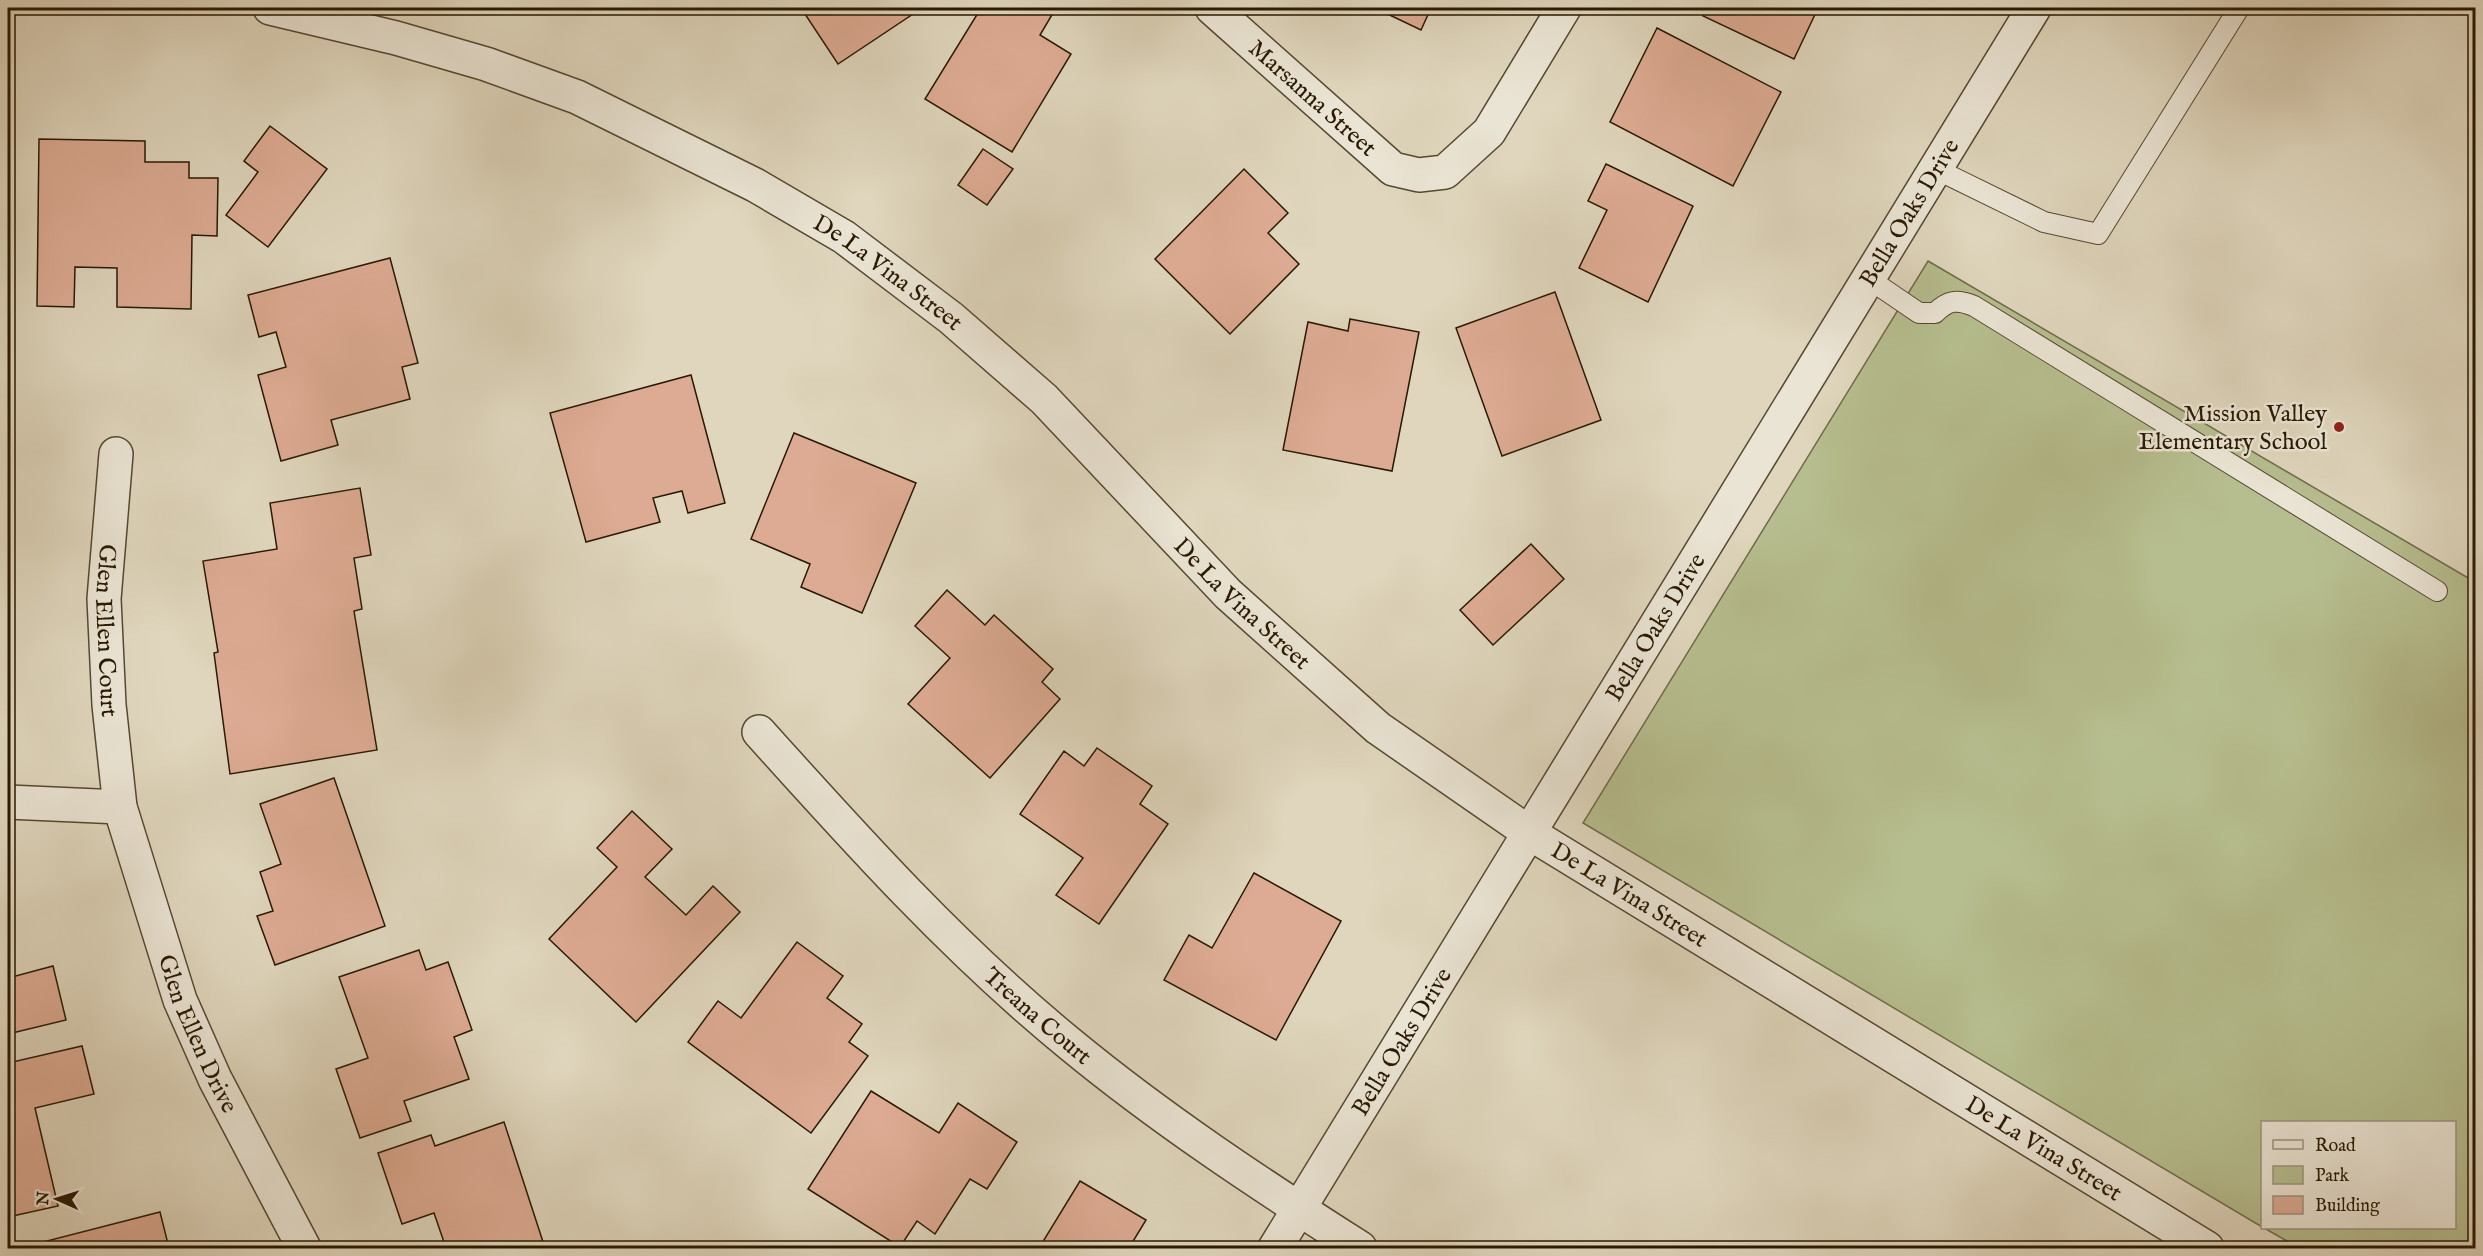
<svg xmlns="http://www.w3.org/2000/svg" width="2483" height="1256" viewBox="0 0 2483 1256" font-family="'IM FELL English',serif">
<rect width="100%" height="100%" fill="#dfd6bd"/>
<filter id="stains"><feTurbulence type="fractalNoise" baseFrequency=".00333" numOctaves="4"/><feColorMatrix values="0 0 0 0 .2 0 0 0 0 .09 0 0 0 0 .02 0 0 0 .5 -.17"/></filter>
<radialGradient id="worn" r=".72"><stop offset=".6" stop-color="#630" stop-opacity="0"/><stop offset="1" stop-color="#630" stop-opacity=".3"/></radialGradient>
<path fill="#b6bd8e" stroke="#706b48" stroke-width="1.5" d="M1928,261L2475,582V1248H2299L2264,1228H2454V1122H2262V1227L1583,823Z"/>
<g fill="#ddab93" stroke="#291902" stroke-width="1.5">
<path d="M801,8H922L838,64Z"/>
<path d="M981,8H1056L1040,35L1071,54L1012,152L925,99Z"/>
<path d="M1375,8H1431L1421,30Z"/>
<path d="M1707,8H1818L1794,59L1703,16Z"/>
<path d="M1657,28L1781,92L1733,186L1610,122Z"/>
<path d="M270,126L327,169L268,247L226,215L258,172L244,161Z"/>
<path d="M39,139L145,141V162H189V178H218L217,236L192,235L191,309L117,307V268L75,267L74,307L37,306Z"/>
<path d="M983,149L1013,169L987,205L958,185Z"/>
<path d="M1606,164L1693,206L1648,302L1579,268L1607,210L1588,201Z"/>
<path d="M1244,169L1288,213L1268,233L1299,264L1230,334L1155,259Z"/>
<path d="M390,258L418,363L402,367L410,399L331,420L338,445L281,461L258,375L286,367L276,332L259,337L248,295Z"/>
<path d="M1555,292L1601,420L1502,456L1456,328Z"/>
<path d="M1350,319L1419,332L1392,471L1283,450L1308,322L1348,331Z"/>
<path d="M691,375L725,503L688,513L682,491L653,498L660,522L586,542L550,413Z"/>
<path d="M794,433L916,483L862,613L801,587L810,564L751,539Z"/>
<path d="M360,488L371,555L354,558L362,609L354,611L377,750L230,774L214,653L218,652L203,561L277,549L270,503Z"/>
<path d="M1531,544L1564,579L1493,645L1460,610Z"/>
<path d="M947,590L985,625L994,615L1053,669L1042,682L1060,699L990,778L908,704L950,658L915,626Z"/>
<path d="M1097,748L1152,786L1140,804L1168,824L1099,924L1056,895L1083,858L1020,814L1064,751L1084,766Z"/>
<path d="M334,778L385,926L275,965L257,916L273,911L260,872L281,864L260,804Z"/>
<path d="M632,811L672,849L645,877L686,915L713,886L740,912L636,1022L549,939L617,867L597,848Z"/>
<path d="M1254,873L1341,921L1276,1040L1164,980L1189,935L1212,948Z"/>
<path d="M797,942L843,976L827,998L862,1024L849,1042L868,1056L811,1133L688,1042L718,1001L741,1018Z"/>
<path d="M419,950L426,970L448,962L472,1030L454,1037L469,1079L404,1101L411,1121L360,1138L336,1069L368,1058L339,977Z"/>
<path d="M53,966L66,1020L8,1034V978Z"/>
<path d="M82,1046L94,1094L35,1108L58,1206L8,1217V1063Z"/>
<path d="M871,1091L939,1133L958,1103L1017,1142L987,1189L970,1179L935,1234L917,1221L900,1247L808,1189Z"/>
<path d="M504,1122L545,1248H446L434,1213L402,1224L378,1153L431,1135L435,1146Z"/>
<path d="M1080,1181L1146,1220L1129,1248H1039Z"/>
<path d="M160,1212L169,1248H40L39,1243Z"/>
</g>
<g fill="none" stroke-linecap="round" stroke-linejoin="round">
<g stroke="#564831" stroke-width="22">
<g id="service">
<path d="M1936,169L2044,222L2098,234L2239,8"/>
<path d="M1869,279L1919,313H1935C1948,300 1957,299 1974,306L2437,591"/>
</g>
</g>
<g stroke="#564831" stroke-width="36">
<g id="minor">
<path id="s1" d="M270,8L396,38L486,64L577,97L755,185L844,237L951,318L1044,399L1228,594L1378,728L1531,834L2207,1248"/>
<path id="s2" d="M1212,8L1393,169L1419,175L1445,172L1489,132L1564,8"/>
<path id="s3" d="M116,454L104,599L109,705L120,807L180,1000L215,1079L304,1248"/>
<path id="s4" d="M759,732C857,841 956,951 1070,1044C1161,1119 1261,1185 1360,1248"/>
<path d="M8,802L120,807"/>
<path id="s5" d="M1275,1248L2034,8"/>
</g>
</g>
<use href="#service" stroke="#eae4d4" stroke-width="20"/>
<use href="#minor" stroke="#eae4d4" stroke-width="33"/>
</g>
<circle fill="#8f2418" stroke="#eae4d4" stroke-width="2" cx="2339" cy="427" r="6"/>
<g text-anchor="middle" stroke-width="5" stroke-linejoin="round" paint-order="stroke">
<g font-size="24" fill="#291902" stroke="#eae4d4">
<text dy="8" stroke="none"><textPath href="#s2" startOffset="135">Marsanna Street</textPath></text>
<text dy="8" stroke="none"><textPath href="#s5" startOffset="1214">Bella Oaks Drive</textPath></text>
<text dy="8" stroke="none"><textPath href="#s1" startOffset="678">De La Vina Street</textPath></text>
<text dy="8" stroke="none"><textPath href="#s1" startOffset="1164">De La Vina Street</textPath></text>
<text dy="8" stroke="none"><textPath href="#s5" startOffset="728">Bella Oaks Drive</textPath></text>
<text dy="8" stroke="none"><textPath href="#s3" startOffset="177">Glen Ellen Court</textPath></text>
<text dy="8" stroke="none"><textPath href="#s1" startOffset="1650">De La Vina Street</textPath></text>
<text dy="8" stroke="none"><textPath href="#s4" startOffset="398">Treana Court</textPath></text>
<text dy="8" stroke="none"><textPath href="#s3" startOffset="594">Glen Ellen Drive</textPath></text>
<text dy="8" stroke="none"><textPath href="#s5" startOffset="242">Bella Oaks Drive</textPath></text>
<text dy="8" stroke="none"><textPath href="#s1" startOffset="2136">De La Vina Street</textPath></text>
</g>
<g font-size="24" fill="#291902" stroke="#eae4d4" text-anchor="end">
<text x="2327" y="421">Mission Valley<tspan x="2327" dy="28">Elementary School</tspan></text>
</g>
</g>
<rect width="2483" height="1256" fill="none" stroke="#dfd6bd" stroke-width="30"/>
<rect x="9" y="9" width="2465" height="1238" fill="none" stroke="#291902" stroke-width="3"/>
<rect x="15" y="15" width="2453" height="1226" fill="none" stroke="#291902" stroke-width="1.5"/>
<rect x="2261" y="1121" width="195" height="108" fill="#eae4d4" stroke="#9d9380" stroke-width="1.5"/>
<rect x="2273" y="1140" width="30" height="9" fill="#eae4d4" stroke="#9d9380" stroke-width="1.5"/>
<text x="2315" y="1151" font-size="18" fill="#291902">Road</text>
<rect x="2273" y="1166" width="30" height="18" fill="#b6bd8e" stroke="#9d9380" stroke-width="1.5"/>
<text x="2315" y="1181" font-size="18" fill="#291902">Park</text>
<rect x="2273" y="1196" width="30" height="18" fill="#ddab93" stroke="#9d9380" stroke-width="1.5"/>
<text x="2315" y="1211" font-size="18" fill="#291902">Building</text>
<g transform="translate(57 1199) rotate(273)" stroke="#eae4d4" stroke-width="4.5" paint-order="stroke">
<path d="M0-4.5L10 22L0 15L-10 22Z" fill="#291902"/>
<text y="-9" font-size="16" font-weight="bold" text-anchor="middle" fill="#291902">N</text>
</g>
<rect width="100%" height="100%" filter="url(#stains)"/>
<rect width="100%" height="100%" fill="url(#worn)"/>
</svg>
